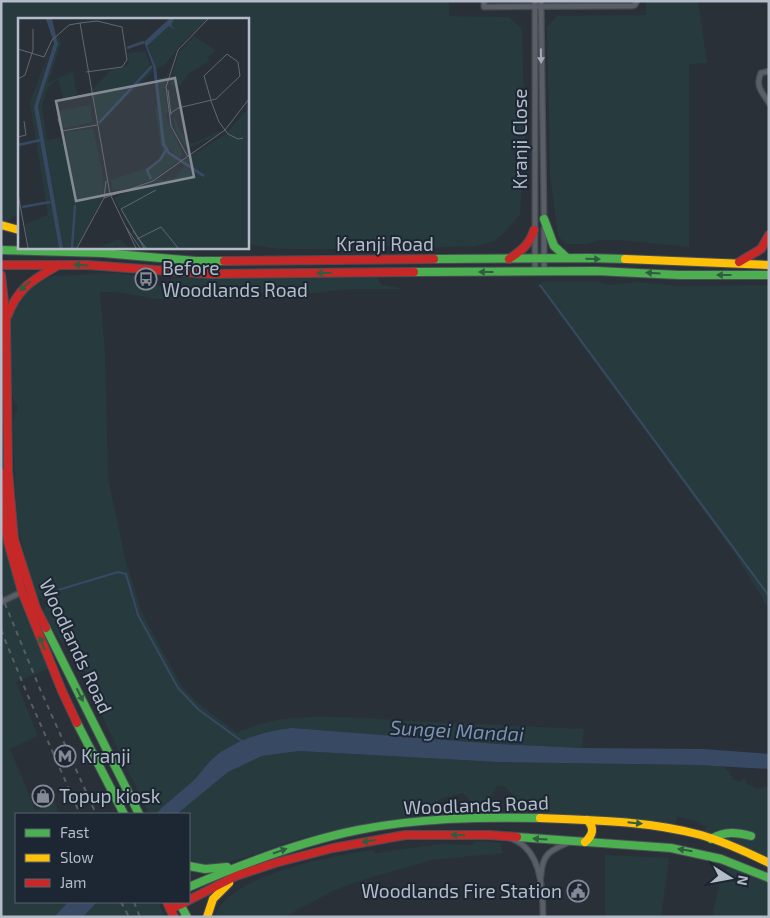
<svg xmlns="http://www.w3.org/2000/svg" width="770" height="918" viewBox="0 0 770 918" font-family="'Exo 2',sans-serif">
<rect width="100%" height="100%" fill="#2a3038"/>
<g fill="#273a3e">
<path d="M1,1H449V16L509,17L522,29L525,137L520,215L506,231L495,241L476,246L422,248L395,246L374,249H278L248,244V19H19V213L6,222L1,219Z"/>
<path d="M646,1H698L707,63L689,64V247L619,240H600L588,244H566L558,236L550,175L547,27L557,16L646,15Z"/>
<path d="M120,273L142,277L140,283L160,286L170,285L171,279L182,278H378L381,285L405,289H352L313,293H251V299H156L115,292H100L105,352L108,478L126,562L142,613L181,685L197,702L237,733C285,708 360,719 413,721C470,724 527,726 584,729L582,748L498,744L292,728L217,756L193,781L156,814H149L88,687L92,685L71,640L63,644L46,619L43,612L48,604L45,600L37,596L28,568L18,528L15,485L13,425L15,413L17,412V404H15L12,395L11,322L17,303L25,290L40,280L52,276Z"/>
<path d="M542,282H599L610,285L638,282L680,286L769,285V609L733,551L538,285H542Z"/>
<path d="M1,517L18,589L48,669L16,682L38,736L10,749L36,811L55,803L60,814H16V902H68L54,917H1Z"/>
<path d="M299,751L499,762L699,765C713,766 729,762 732,779L739,782L745,778L747,784L757,789L769,786V860L703,834L706,827L696,821L677,817L676,823L672,826L525,814L513,795L504,786H497L491,798L487,804C476,805 470,801 463,793L439,799L434,809C391,823 347,827 303,838C276,845 250,859 222,863C210,865 200,864 189,859V814H177L228,772L262,756Z"/>
<path d="M475,841L501,843L502,852L504,853L431,860L356,882L333,891L284,917H215C228,874 333,856 372,850L376,853L441,844L472,845Z"/>
<path d="M605,855L669,858L661,917H605Z"/>
<path d="M732,867L769,883V917H712L722,872Z"/>
<path d="M97,902H158L165,917H83Z"/>
</g>
<g fill="#384963">
<path d="M292,728L498,744L582,748L703,749L769,754V769L699,765L499,762L299,751L262,756L228,772L177,814H156C167,802 181,792 193,781C201,773 208,762 217,755C238,739 266,731 292,728Z"/>
<path d="M68,902H97L83,917H54Z"/>
</g>
<g fill="none" stroke-linecap="round" stroke-linejoin="round">
<g stroke="#384963" stroke-width="2">
<path d="M540,285L769,596"/>
<path d="M48,593L118,572L126,574L138,615L178,688L199,710L243,742"/>
</g>
<g stroke="#484c53" stroke-width="7">
<g id="street">
<path d="M484,1V7L632,6L635,5L637,1"/>
<path d="M535,1V271"/>
<path d="M541,1L544,220"/>
<path d="M769,71L761,73C755,86 762,92 769,103"/>
<path d="M544,271V228"/>
<path d="M1,602L22,592"/>
<path d="M510,838C515,840 520,842 524,846C542,862 543,894 543,917"/>
<path d="M541,876C542,854 550,850 570,842"/>
</g>
</g>
<g stroke="#484c55" stroke-width="10">
<g id="fast">
<path d="M544,219L554,246L566,257"/>
<path d="M1,250L103,253L196,261H224"/>
<path d="M434,259L589,258L625,259"/>
<path d="M414,272L596,271L679,275H769"/>
<path d="M46,628L139,814"/>
<path d="M77,723L124,814"/>
<path d="M517,837L671,848L721,859L769,878"/>
<path d="M711,839C725,831 736,832 751,836"/>
<path d="M189,866L205,869L227,867"/>
<path d="M189,887C244,863 299,842 358,830C417,818 479,817 540,818"/>
<path d="M179,902L187,917"/>
</g>
</g>
<g stroke="#484c55" stroke-width="10">
<g id="slow">
<path d="M1,225L19,230"/>
<path d="M625,259L769,265"/>
<path d="M540,818C594,820 648,821 701,835C725,842 747,852 769,863"/>
<path d="M585,842C593,835 595,828 587,820"/>
<path d="M207,917L213,899L229,883"/>
</g>
</g>
<g stroke="#484c55" stroke-width="10">
<g id="jam">
<path d="M509,259C521,251 530,244 534,230"/>
<path d="M224,261L434,259"/>
<path d="M739,262L761,249L769,235"/>
<path d="M1,265H88L210,274L414,272"/>
<path d="M1,275L6,320L8,471L14,539L36,608L46,628"/>
<path d="M7,317C17,289 32,280 57,266"/>
<path d="M1,473L3,507L8,542L22,592L62,691L77,723"/>
<path d="M189,900L236,876L275,863L333,848L405,835H490L517,837"/>
<path d="M167,902L174,917"/>
<path d="M170,909L186,902"/>
</g>
</g>
<use href="#street" stroke="#5a5e66" stroke-width="4.5"/>
<use href="#fast" stroke="#4caf50" stroke-width="8"/>
<use href="#slow" stroke="#ffc107" stroke-width="8"/>
<use href="#jam" stroke="#c62828" stroke-width="8"/>
<g stroke="#595d64" stroke-width="2" stroke-dasharray="5 5" stroke-linecap="butt">
<path d="M1,594L40,689L96,814"/>
<path d="M1,630L28,696L80,814"/>
<path d="M121,902L129,917"/>
<path d="M134,902L140,917"/>
</g>
</g>
<defs><path id="oneway-solid" d="M-6-.8H1V-3.2L6.5 0L1 3.2V.8H-6Z" transform="scale(1.25)"/></defs>
<use fill="#a2a9b5" href="#oneway-solid" transform="translate(541 56) rotate(89)"/>
<g fill="#305d3f">
<use href="#oneway-solid" transform="translate(593 259) rotate(1)"/>
<use href="#oneway-solid" transform="translate(81 265) rotate(-177)"/>
<use href="#oneway-solid" transform="translate(486 272) rotate(180)"/>
<use href="#oneway-solid" transform="translate(324 273) rotate(180)"/>
<use href="#oneway-solid" transform="translate(653 273) rotate(-177)"/>
<use href="#oneway-solid" transform="translate(724 275) rotate(-180)"/>
<use href="#oneway-solid" transform="translate(25 286) rotate(138)"/>
<use href="#oneway-solid" transform="translate(42 643) rotate(-112)"/>
<use href="#oneway-solid" transform="translate(80 695) rotate(64)"/>
<use href="#oneway-solid" transform="translate(635 823) rotate(6)"/>
<use href="#oneway-solid" transform="translate(458 835) rotate(-179)"/>
<use href="#oneway-solid" transform="translate(540 839) rotate(-176)"/>
<use href="#oneway-solid" transform="translate(369 841) rotate(170)"/>
<use href="#oneway-solid" transform="translate(685 850) rotate(-171)"/>
<use href="#oneway-solid" transform="translate(280 851) rotate(-19)"/>
</g>
<defs>
<g id="bus-ring" transform="scale(1.125)"><circle r="9.5" fill="#1d2633" stroke="#848b96" stroke-width="1.5"/><path d="M-5-6H5V4H4V6H2V4H-2V6H-4V4H-5ZM-3.5-4V0h7V-4ZM-3.5 1.2v1.5H-2V1.2ZM2 1.2v1.5H3.5V1.2Z" fill="#848b96"/></g>
<g id="metro-ring" transform="scale(1.125)"><circle r="9.5" fill="#1d2633" stroke="#848b96" stroke-width="1.5"/><path d="M-5.5 5V-5H-3L0 0L3-5H5.5V5H3V-.5L0 4L-3-.5V5Z" fill="#848b96"/></g>
<g id="shop-ring" transform="scale(1.125)"><circle r="9.5" fill="#1d2633" stroke="#848b96" stroke-width="1.5"/><path d="M-5-2.5h2.3a2.7 3.5 0 0 1 5.4 0H5L5.5 6h-11ZM-1.5-2.5h3a1.5 2.3 0 0 0-3 0Z" fill="#848b96"/></g>
<g id="civic-ring" transform="scale(1.125)"><circle r="9.5" fill="#1d2633" stroke="#848b96" stroke-width="1.5"/><path d="M-.6-6.5H3V-4.5H.6V-3L4-1V1h2V6H-6V1h2V-1L-.6-3ZM-1.2 2.5V6h2.4V2.5Z" fill="#848b96"/></g>
</defs>
<g fill-rule="evenodd">
<use href="#bus-ring" x="146" y="279"/>
<use href="#metro-ring" x="65" y="756"/>
<use href="#shop-ring" x="43" y="796"/>
<use href="#civic-ring" x="578" y="891"/>
</g>
<g text-anchor="middle" stroke-width="4" stroke-linejoin="round" paint-order="stroke">
<g font-size="19" fill="#b4bcc9" stroke="#1d2633">
<text transform="translate(520 139) rotate(-90)" y="7">Kranji Close</text>
<text x="385" y="251">Kranji Road</text>
<text transform="translate(76 646) rotate(65)" y="7">Woodlands Road</text>
<text transform="translate(476 805) rotate(-2)" y="7">Woodlands Road</text>
</g>
<g font-size="19" fill="#b4bcc9" stroke="#1d2633" text-anchor="start">
<text x="162" y="275">Before<tspan x="162" dy="22">Woodlands Road</tspan></text>
<text x="81" y="763">Kranji</text>
<text x="59" y="803">Topup kiosk</text>
<text x="562" y="898" text-anchor="end">Woodlands Fire Station</text>
</g>
<g font-size="20" font-style="italic" fill="#7c92b1" stroke="#1d2633">
<text transform="translate(457 731) rotate(3)" y="7">Sungei Mandai</text>
</g>
</g>
<g transform="translate(18 18)">
<rect width="231" height="231" fill="#2a3038"/>
<path d="M156,1H189L162,27L148,46L139,51L129,28L151,8L157,11L153,7ZM41,17L43,25L30,65L55,53L59,77L45,80L40,61L30,69L24,88L29,122L42,120L43,125L48,124V114L75,111L85,159L86,176L59,230H45L20,89ZM176,18L198,32L190,39L192,42L170,56L162,68L152,67L161,34ZM35,23L16,89L41,230H11L7,206L30,197L12,85ZM127,33L135,53L81,106L74,72L94,51L107,49L111,44L109,35ZM154,43L146,72L150,94L147,98L164,134L163,139L159,140L147,125L139,69L140,60L148,59ZM72,87L74,104L46,110L39,93ZM137,89H140L145,129L160,142L137,161L108,171L95,172L85,123L93,162L133,149L146,134L143,128ZM231,89V230H123L96,180L143,160L146,163L152,159L154,162L167,148L186,159L165,143L208,116ZM155,96L163,114L172,125H177L201,113L202,116L169,131L158,113ZM102,221L111,230H100V227L95,230L82,228Z" fill="#273a3e"/>
<path d="M28,1H34L40,26L20,88L45,230H41L16,89L36,25ZM151,1H156L153,7L158,12L151,8L129,28L138,49L147,125L152,134L187,157L185,159L150,136L144,127L135,48L126,24Z" fill="#384963"/>
<path fill="none" stroke="#384963" stroke-width="2.5" d="M109,30L126,24M81,105L134,48M0,127L23,122M133,161L129,152L142,142L148,132M4,189L32,184M54,230L57,187"/>
<path fill="none" stroke="#616872" stroke-width="1" d="M62,5L79,3L104,9L109,42L104,49L68,54M0,31L26,39L34,22L51,7L62,5L92,176L118,230M0,61L7,57L15,32V11M150,72L153,97M69,77L47,81L74,75M193,83L201,104L210,116L220,121L225,120M153,95L160,90L198,81L222,58L220,44L209,36L186,58L193,82M43,101H40L46,120M44,113L79,107M0,119L8,117L6,103M170,139L153,108L148,69L160,32L190,1M0,176L10,230M86,180L88,163M108,209L122,230M115,213L128,230M119,221L143,209L160,230M59,230L86,180L135,163L207,112L231,81M126,230L103,191L138,172"/>
<path fill="#848b96" fill-opacity="0.15" stroke="#848b96" stroke-width="2.5" d="M157,60L176,159L58,183L38,83Z"/>
<rect width="231" height="231" fill="none" stroke="#b4bcc9" stroke-width="2.5"/>
</g>
<rect width="770" height="918" fill="none" stroke="#b4bcc9" stroke-width="5"/>
<rect x="15" y="813" width="175" height="90" fill="#1d2633" stroke="#59626f"/>
<rect x="25" y="829" width="25" height="8" fill="#4caf50" stroke="#59626f"/>
<text x="60" y="838" font-size="15" fill="#b4bcc9">Fast</text>
<rect x="25" y="854" width="25" height="8" fill="#ffc107" stroke="#59626f"/>
<text x="60" y="863" font-size="15" fill="#b4bcc9">Slow</text>
<rect x="25" y="879" width="25" height="8" fill="#c62828" stroke="#59626f"/>
<text x="60" y="888" font-size="15" fill="#b4bcc9">Jam</text>
<g transform="translate(730 878) rotate(101)" stroke="#1d2633" stroke-width="4" paint-order="stroke">
<path d="M0-4L9 19L0 12L-9 19Z" fill="#b4bcc9"/>
<text y="-8" font-size="14" font-weight="bold" text-anchor="middle" fill="#b4bcc9">N</text>
</g>
</svg>
